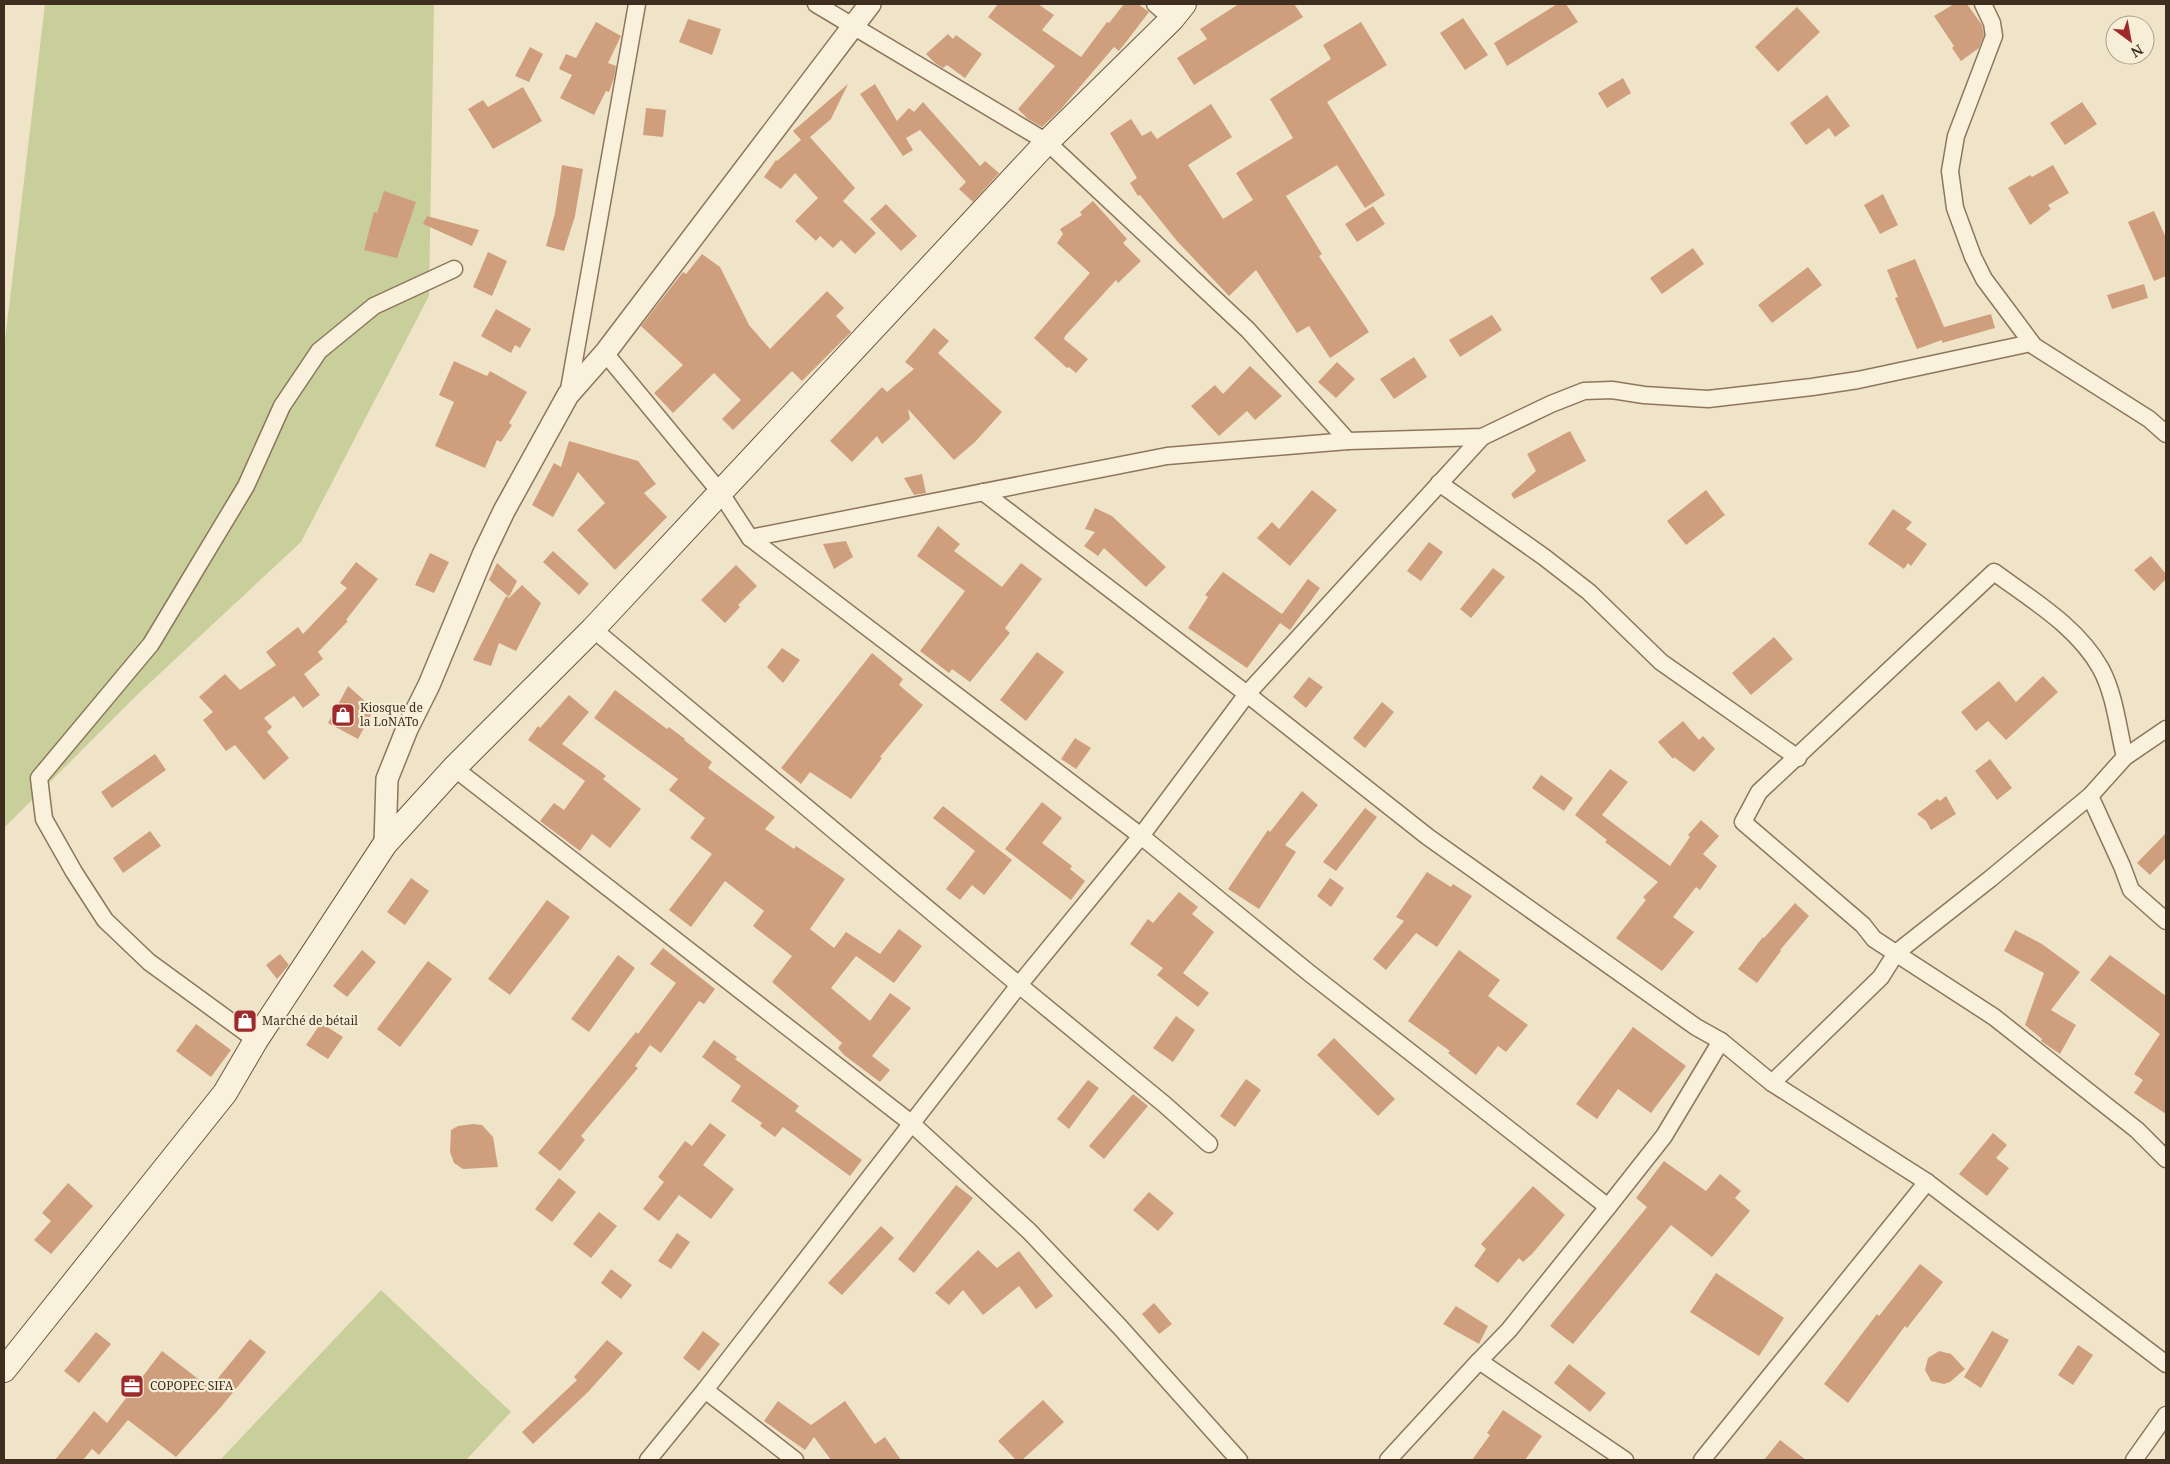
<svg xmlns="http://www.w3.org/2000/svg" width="2170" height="1464" viewBox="0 0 2170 1464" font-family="'Noto Serif',serif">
<rect width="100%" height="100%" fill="#f0e4c8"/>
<g fill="#c9cf9b">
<path d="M45,4H434L429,296L301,542L140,692L4,828V349Z"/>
<path d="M381,1290L511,1412L466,1460H220Z"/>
</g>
<g fill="#cf9f7d">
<path d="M998,4H1038L1054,15L1042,30L1081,57L1107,22L1109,23L1124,4H1138L1149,12L1119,51L1114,47L1061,109L1042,127L1028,119L1018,109L1055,66L988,17Z"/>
<path d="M1239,4H1294L1303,17L1194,85L1177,58L1207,39L1200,29Z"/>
<path d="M1557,4H1566L1578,22L1507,66L1494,43Z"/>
<path d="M1954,4H1967L1982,25L1984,35L1979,48L1961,61L1952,48L1954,46L1934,16Z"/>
<path d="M1797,7L1820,32L1778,72L1755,47Z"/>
<path d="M1463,18L1488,55L1465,70L1440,33Z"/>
<path d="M688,19L721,29L712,55L679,42Z"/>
<path d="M596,22L621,36L608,63L616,66L614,78L609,92L606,91L594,115L560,98L572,75L559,69L566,54L576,58Z"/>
<path d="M1361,22L1387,65L1327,102L1385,195L1365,208L1337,165L1286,196L1322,254L1319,256L1369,332L1330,358L1309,326L1297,333L1256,270L1229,296L1177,241L1140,195L1138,196L1130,183L1137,178L1110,133L1131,119L1142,136L1151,131L1157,139L1211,104L1232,137L1188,165L1223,219L1253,200L1236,173L1293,138L1270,99L1331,59L1323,45Z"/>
<path d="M948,34L953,39L956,35L982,54L965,78L947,65L943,68L935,63L926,54Z"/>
<path d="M530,47L543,54L529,82L515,76Z"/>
<path d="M1623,78L1631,93L1607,108L1598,93Z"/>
<path d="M848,84L831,119L810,137L855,188L843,201L876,233L855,254L841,240L833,248L820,236L816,241L795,221L818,198L795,173L781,189L764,177L776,160L777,161L801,140L793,131Z"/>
<path d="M875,84L897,121L909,108L914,112L923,102L980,166L985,161L999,173L973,202L959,189L966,182L920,130L906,138L913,150L903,156L860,94Z"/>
<path d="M523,87L542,121L493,149L468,109L483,100L488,107Z"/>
<path d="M1827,95L1850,126L1835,137L1829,128L1806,145L1790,123Z"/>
<path d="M2082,102L2097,124L2065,145L2050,123Z"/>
<path d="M646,108L666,110L663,137L643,135Z"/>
<path d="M562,165L583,169L575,216L564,251L546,246L555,213Z"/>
<path d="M2053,165L2069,193L2048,205L2051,209L2030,225L2008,188L2030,175L2032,177Z"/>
<path d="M384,191L416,202L397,258L364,250L374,212L377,213Z"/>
<path d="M1883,194L1898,225L1880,234L1864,205Z"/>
<path d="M1093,201L1127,239L1123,243L1141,261L1118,283L1116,280L1065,336L1064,339L1088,359L1076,373L1069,367L1067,368L1034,338L1090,273L1057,243L1063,234L1060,229L1082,215L1080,212Z"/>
<path d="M886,204L917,236L901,251L870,219Z"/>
<path d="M1373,206L1385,224L1357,242L1345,224Z"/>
<path d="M2154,211L2166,238V276L2154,281L2128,222Z"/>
<path d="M427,216L479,230L472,246L423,224Z"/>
<path d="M1693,248L1704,264L1662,294L1650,278Z"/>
<path d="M488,252L507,261L492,296L473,287Z"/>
<path d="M702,254L720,267L749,325L770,349L827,291L844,308L836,316L851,332L802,381L792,371L733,430L722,419L741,400L714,373L673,413L654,393L683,365L641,326L683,272L686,274Z"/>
<path d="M1915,259L1944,327L1991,314L1995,328L1942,343V340L1917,349L1895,298L1898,297L1887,270Z"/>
<path d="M1808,267L1822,285L1772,323L1758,305Z"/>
<path d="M2144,284L2148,298L2112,309L2107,295Z"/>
<path d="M496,309L531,329L520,348L515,345L511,353L481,336Z"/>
<path d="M1492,315L1502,330L1460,357L1449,340Z"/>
<path d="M934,328L949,341L938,353L1002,412L975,442L954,460L908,409L910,419L882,444L877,436L852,462L830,441L882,387L887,392L914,369L905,362Z"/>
<path d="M1414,357L1427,377L1394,399L1380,379Z"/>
<path d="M454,361L487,376L490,371L527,392L509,423L512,425L501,442L497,440L485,468L435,446L454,402L439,395Z"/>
<path d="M1337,362L1355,379L1336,398L1318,382Z"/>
<path d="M1250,366L1282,396L1255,420L1247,411L1219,436L1191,406L1215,385L1223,394Z"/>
<path d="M1570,431L1586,461L1514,499L1511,494L1536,471L1527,454Z"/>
<path d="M569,441L638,461L656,484L644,493L667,517L615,570L577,530L605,503L578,472L553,517L532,505L554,463L561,467Z"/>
<path d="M922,474L926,493L914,495L904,478Z"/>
<path d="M1312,490L1337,510L1290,566L1257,538L1272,522L1279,529Z"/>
<path d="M1706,490L1725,515L1686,545L1667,521Z"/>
<path d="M1095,508L1112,516L1166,567L1146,587L1104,548L1098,556L1084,546L1095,532L1085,529Z"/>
<path d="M1893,509L1912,522L1906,529L1927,544L1911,566L1908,563L1904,569L1868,544Z"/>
<path d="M938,526L960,544L954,551L1002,587L1021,563L1042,579L1005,628L1010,633L970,682L952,669L949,673L920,651L965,591L917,556Z"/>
<path d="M846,541L853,557L834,569L823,544Z"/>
<path d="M1429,542L1443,552L1421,581L1407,571Z"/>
<path d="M553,551L589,584L579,595L543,562Z"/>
<path d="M430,553L449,562L434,593L415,585Z"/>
<path d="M2151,556L2166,574V579L2154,591L2134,570Z"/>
<path d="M356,562L378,579L346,620L348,621L318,652L323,659L304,674L320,695L303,708L294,696L264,718L272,727L267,732L289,758L264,780L235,745L226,751L203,720L213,712L199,697L225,674L240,690L276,665L266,652L298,627L303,634L347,588L340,583Z"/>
<path d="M497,563L517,581L509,597L489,580Z"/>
<path d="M736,565L757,586L738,605L740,607L725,623L701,600Z"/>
<path d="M1493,568L1505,577L1471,618L1460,609Z"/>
<path d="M1223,572L1282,614L1308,579L1320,588L1290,630L1280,623L1247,668L1188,628L1208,597L1205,595Z"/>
<path d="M522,585L541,603L516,651L499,643L491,666L473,660L506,596L509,598Z"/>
<path d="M1774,637L1793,659L1751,695L1732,673Z"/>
<path d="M782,648L800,660L783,683L767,667Z"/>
<path d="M1037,652L1064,672L1026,721L1000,700Z"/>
<path d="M872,653L903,679L899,685L923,705L880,757L882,758L851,799L810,772L801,784L781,768Z"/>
<path d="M2043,676L2058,692L2006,740L1988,721L1976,731L1961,712L1999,681L2016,702Z"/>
<path d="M1309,677L1323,687L1306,708L1293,697Z"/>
<path d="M348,686L374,709L358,739L328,723Z"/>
<path d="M615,690L667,729L669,727L685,739L684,740L712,762L708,768L775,817L765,829L794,849L796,846L845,879L810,929L834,948L846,932L880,954L899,929L922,946L894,983L856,956L831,988L870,1021L890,993L911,1008L872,1056L890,1070L880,1082L844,1055L838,1048L842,1043L772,982L792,956L753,926L764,911L725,881L691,927L669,910L712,854L690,838L705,818L669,790L678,779L594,718Z"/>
<path d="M569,695L589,712L562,744L600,771L606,776L603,779L641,809L610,848L592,834L580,851L540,821L554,803L564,810L585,781L528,740L538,726L540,728Z"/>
<path d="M1382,702L1394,712L1365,748L1353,738Z"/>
<path d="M1683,721L1699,740L1703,736L1715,749L1694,772L1674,757L1673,759L1658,742Z"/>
<path d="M1075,738L1091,748L1076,769L1061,759Z"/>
<path d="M155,754L166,770L112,808L101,792Z"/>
<path d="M1990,759L2012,788L1997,800L1975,771Z"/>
<path d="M1610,769L1628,782L1602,815L1670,866L1690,837L1688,835L1701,820L1719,836L1703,854L1717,866L1700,890L1696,887L1673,917L1694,932L1662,971L1616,938L1646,900L1643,897L1658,882L1605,842L1607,840L1575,815Z"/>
<path d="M1541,775L1573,798L1564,811L1532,788Z"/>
<path d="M1302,791L1318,805L1285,845L1296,852L1259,909L1228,889L1268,830L1270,832Z"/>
<path d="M1946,796L1956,814L1931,830L1926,821L1917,814L1937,799L1940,801Z"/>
<path d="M1042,802L1062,818L1042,843L1072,866L1070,869L1085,881L1071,900L1005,849Z"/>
<path d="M943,806L1012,860L984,895L972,885L960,900L946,889L975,851L933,818Z"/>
<path d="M1365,808L1377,817L1336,871L1323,862Z"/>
<path d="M150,831L161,846L123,873L113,858Z"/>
<path d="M2166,833V858L2150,875L2137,863Z"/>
<path d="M1427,872L1451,887L1453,884L1472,896L1437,947L1416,933L1386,970L1373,959L1404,921L1396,917Z"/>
<path d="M411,878L429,891L405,925L387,912Z"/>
<path d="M1330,878L1344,888L1331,907L1317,896Z"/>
<path d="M1179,892L1198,907L1192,914L1214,932L1183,973L1209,993L1198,1007L1157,975L1163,968L1130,944L1148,919L1153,923Z"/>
<path d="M547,900L570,917L510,995L488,979Z"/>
<path d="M1795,903L1809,916L1780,950L1781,951L1757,983L1738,969L1763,937L1764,938Z"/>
<path d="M2015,930L2042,944L2080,972L2051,1010L2076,1025L2060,1054L2041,1041L2042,1039L2025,1025L2044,973L2004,951Z"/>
<path d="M663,948L715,989L704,1004L699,1001L661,1053L650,1045L635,1066L638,1068L581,1136L585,1140L560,1171L538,1153L636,1032L638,1034L676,983L650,964Z"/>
<path d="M362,950L376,962L347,997L333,986Z"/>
<path d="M1459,950L1500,980L1488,996L1528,1025L1506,1052L1498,1046L1476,1075L1448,1053L1450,1051L1408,1021Z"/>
<path d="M280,954L289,965L277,979L266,965Z"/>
<path d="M618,955L635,968L589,1032L571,1019Z"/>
<path d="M2110,955L2166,996V1114L2134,1093L2143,1080L2134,1074L2160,1034L2090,980Z"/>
<path d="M428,961L452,979L400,1047L377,1029Z"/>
<path d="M1176,1016L1195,1030L1173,1062L1153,1048Z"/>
<path d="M321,1023L343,1037L328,1059L306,1045Z"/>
<path d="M196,1024L231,1050L211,1077L176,1051Z"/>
<path d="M1633,1027L1686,1066L1651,1113L1618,1089L1597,1119L1576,1104Z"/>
<path d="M1334,1038L1395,1099L1378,1116L1317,1055Z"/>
<path d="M714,1040L737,1057L735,1059L799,1106L795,1111L862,1160L850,1176L783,1127L775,1137L760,1126L762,1123L731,1101L741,1086L702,1057Z"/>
<path d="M1246,1079L1261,1090L1235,1127L1220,1116Z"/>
<path d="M1088,1080L1099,1088L1069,1129L1057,1119Z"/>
<path d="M1133,1094L1148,1106L1104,1159L1089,1146Z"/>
<path d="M710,1123L726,1135L703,1165L734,1189L711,1219L679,1195L659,1221L643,1209L664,1182L658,1177L685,1141L692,1146Z"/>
<path d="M473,1124L482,1125L493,1137L498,1167L463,1169L454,1163L450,1152L451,1130L458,1126Z"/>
<path d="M1993,1133L2007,1145L1996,1158L2009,1168L1987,1196L1959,1174Z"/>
<path d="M1664,1161L1706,1191L1720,1174L1741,1191L1735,1198L1750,1211L1712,1257L1671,1225L1573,1344L1550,1326L1647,1207L1636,1198Z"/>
<path d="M559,1178L576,1192L552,1222L535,1209Z"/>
<path d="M68,1183L93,1206L51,1254L34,1240L51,1221L42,1213Z"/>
<path d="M956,1185L973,1198L914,1273L898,1259Z"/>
<path d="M1533,1186L1565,1215L1532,1254L1523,1262L1519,1258L1498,1283L1474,1266L1486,1249L1481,1244Z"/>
<path d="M1149,1192L1174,1213L1158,1231L1133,1210Z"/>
<path d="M599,1212L617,1226L591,1258L573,1244Z"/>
<path d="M881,1226L894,1238L842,1295L828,1283Z"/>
<path d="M677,1233L690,1242L671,1269L658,1261Z"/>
<path d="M978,1250L997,1268L1019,1251L1053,1296L1036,1309L1019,1286L983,1315L963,1290L949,1305L935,1293Z"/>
<path d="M1920,1264L1943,1282L1907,1328L1905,1326L1848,1403L1824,1384L1877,1314L1879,1316Z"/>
<path d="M611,1269L632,1285L621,1299L601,1283Z"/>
<path d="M1716,1273L1784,1318L1759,1356L1690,1312Z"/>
<path d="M1154,1303L1172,1324L1159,1334L1142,1314Z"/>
<path d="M1456,1306L1488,1326L1479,1344L1443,1324Z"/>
<path d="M703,1331L720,1344L699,1371L683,1358Z"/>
<path d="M1992,1331L2009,1340L1981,1388L1964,1377Z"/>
<path d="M96,1332L111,1344L79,1383L64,1371Z"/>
<path d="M250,1339L266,1352L221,1407L176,1457L128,1420L99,1455L92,1449L83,1460H55L94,1411L107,1423L162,1351L210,1388Z"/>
<path d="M607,1340L623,1353L588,1392L533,1444L522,1432L577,1380L574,1377Z"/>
<path d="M2078,1345L2093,1355L2073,1385L2058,1375Z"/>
<path d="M1939,1351L1951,1354L1965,1369L1950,1382L1944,1384L1931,1381L1925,1370L1928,1358Z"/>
<path d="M1569,1364L1606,1393L1590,1412L1554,1383Z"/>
<path d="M1043,1400L1064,1422L1022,1460H1016L998,1441Z"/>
<path d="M778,1401L811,1425L845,1401L875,1444L885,1437L901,1460H831L814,1437L805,1450L764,1421Z"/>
<path d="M1503,1410L1542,1436L1525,1460H1472L1490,1435L1487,1433Z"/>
<path d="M1780,1440L1806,1460H1764Z"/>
</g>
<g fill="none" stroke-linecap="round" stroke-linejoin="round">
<g stroke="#8d765c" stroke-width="19">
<g id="minor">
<path d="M816,4L1047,142L1248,330L1348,441"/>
<path d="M1155,4L1172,19"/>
<path d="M1983,4L1992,23L1994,36L1956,136L1950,171L1955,208L1973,257L1984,279L2034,346L2149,419L2166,434"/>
<path d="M605,353L720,492L750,538L1141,836L1308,972L1608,1207"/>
<path d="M568,395L637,4"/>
<path d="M1439,483L1544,557L1589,592L1661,662L1798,758"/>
<path d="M983,492L1247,694L1428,837L1696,1027L1721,1041L1772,1083L1927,1182L2166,1364"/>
<path d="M750,538L1167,456L1348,441L1482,437L1551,404L1584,391L1612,390L1644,395L1708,399L1812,387L1858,380L2031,343"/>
<path d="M593,629L1019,985L1164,1104L1209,1144"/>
<path d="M2125,757C2118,729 2115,695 2101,669C2078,627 2032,600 1994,572L1759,792L1743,822L1863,925L1874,939L1994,1017L2137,1130L2166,1159"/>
<path d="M454,768L911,1123L1029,1231L1119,1326L1239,1460"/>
<path d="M2090,796L2122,866L2131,890L2166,921"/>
<path d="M256,1040L149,962L105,920L74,872L44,819L39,778L151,644L246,486L282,406L319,351L374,306L454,269"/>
<path d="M1772,1083L1881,977L1896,953L1990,879L2090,796L2125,757L2166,729"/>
<path d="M1479,1361L1625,1460"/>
<path d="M705,1390L795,1460"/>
<path d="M648,1460L705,1390L1019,985L1141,836L1247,694L1482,437"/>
<path d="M1388,1460L1479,1361L1509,1330L1608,1207L1664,1136L1721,1041"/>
<path d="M1702,1460L1927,1182"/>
<path d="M2134,1460L2166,1415"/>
</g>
</g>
<g stroke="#8d765c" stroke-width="24">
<path id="tertiary" d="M385,844L387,779L407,729L429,685L483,555L504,511L568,395L605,353L870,4"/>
</g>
<g stroke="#6f573f" stroke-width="26">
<path id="secondary" d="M4,1370L225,1093L256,1040L385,844L454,768L593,629L1047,142L1172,19L1184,4"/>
</g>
<use href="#minor" stroke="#faf1dc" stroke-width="16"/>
<use href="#tertiary" stroke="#faf1dc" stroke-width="21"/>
<use href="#secondary" stroke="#faf1dc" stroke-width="24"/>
</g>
<defs>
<g id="shop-square" transform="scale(1.25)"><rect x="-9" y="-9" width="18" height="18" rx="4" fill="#9e2a2b" stroke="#f7eed8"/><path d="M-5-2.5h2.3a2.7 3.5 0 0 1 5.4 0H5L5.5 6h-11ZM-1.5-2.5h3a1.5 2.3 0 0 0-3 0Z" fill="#fff"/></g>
<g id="office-square" transform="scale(1.25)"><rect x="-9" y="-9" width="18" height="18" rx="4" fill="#9e2a2b" stroke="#f7eed8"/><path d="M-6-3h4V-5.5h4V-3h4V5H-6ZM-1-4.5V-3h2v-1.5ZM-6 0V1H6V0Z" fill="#fff"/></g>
</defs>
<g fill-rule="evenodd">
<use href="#shop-square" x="343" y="715"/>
<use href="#shop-square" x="245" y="1021"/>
<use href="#office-square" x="132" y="1386"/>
</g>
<g text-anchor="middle" stroke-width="4.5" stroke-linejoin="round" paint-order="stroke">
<g font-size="12" fill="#3d2e20" stroke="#f7eed8" text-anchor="start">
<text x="360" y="712">Kiosque de<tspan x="360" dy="14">la LoNATo</tspan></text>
<text x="262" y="1025">Marché de bétail</text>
<text x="150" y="1390">COPOPEC SIFA</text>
</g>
</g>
<rect width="2170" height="1464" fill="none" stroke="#3d2e20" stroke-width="10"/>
<g transform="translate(2130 40) rotate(148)"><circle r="24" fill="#f7eed8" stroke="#ada18e"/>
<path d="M0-4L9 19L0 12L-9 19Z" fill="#9e2a2b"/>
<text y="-8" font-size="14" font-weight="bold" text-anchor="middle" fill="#3d2e20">N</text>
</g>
</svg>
